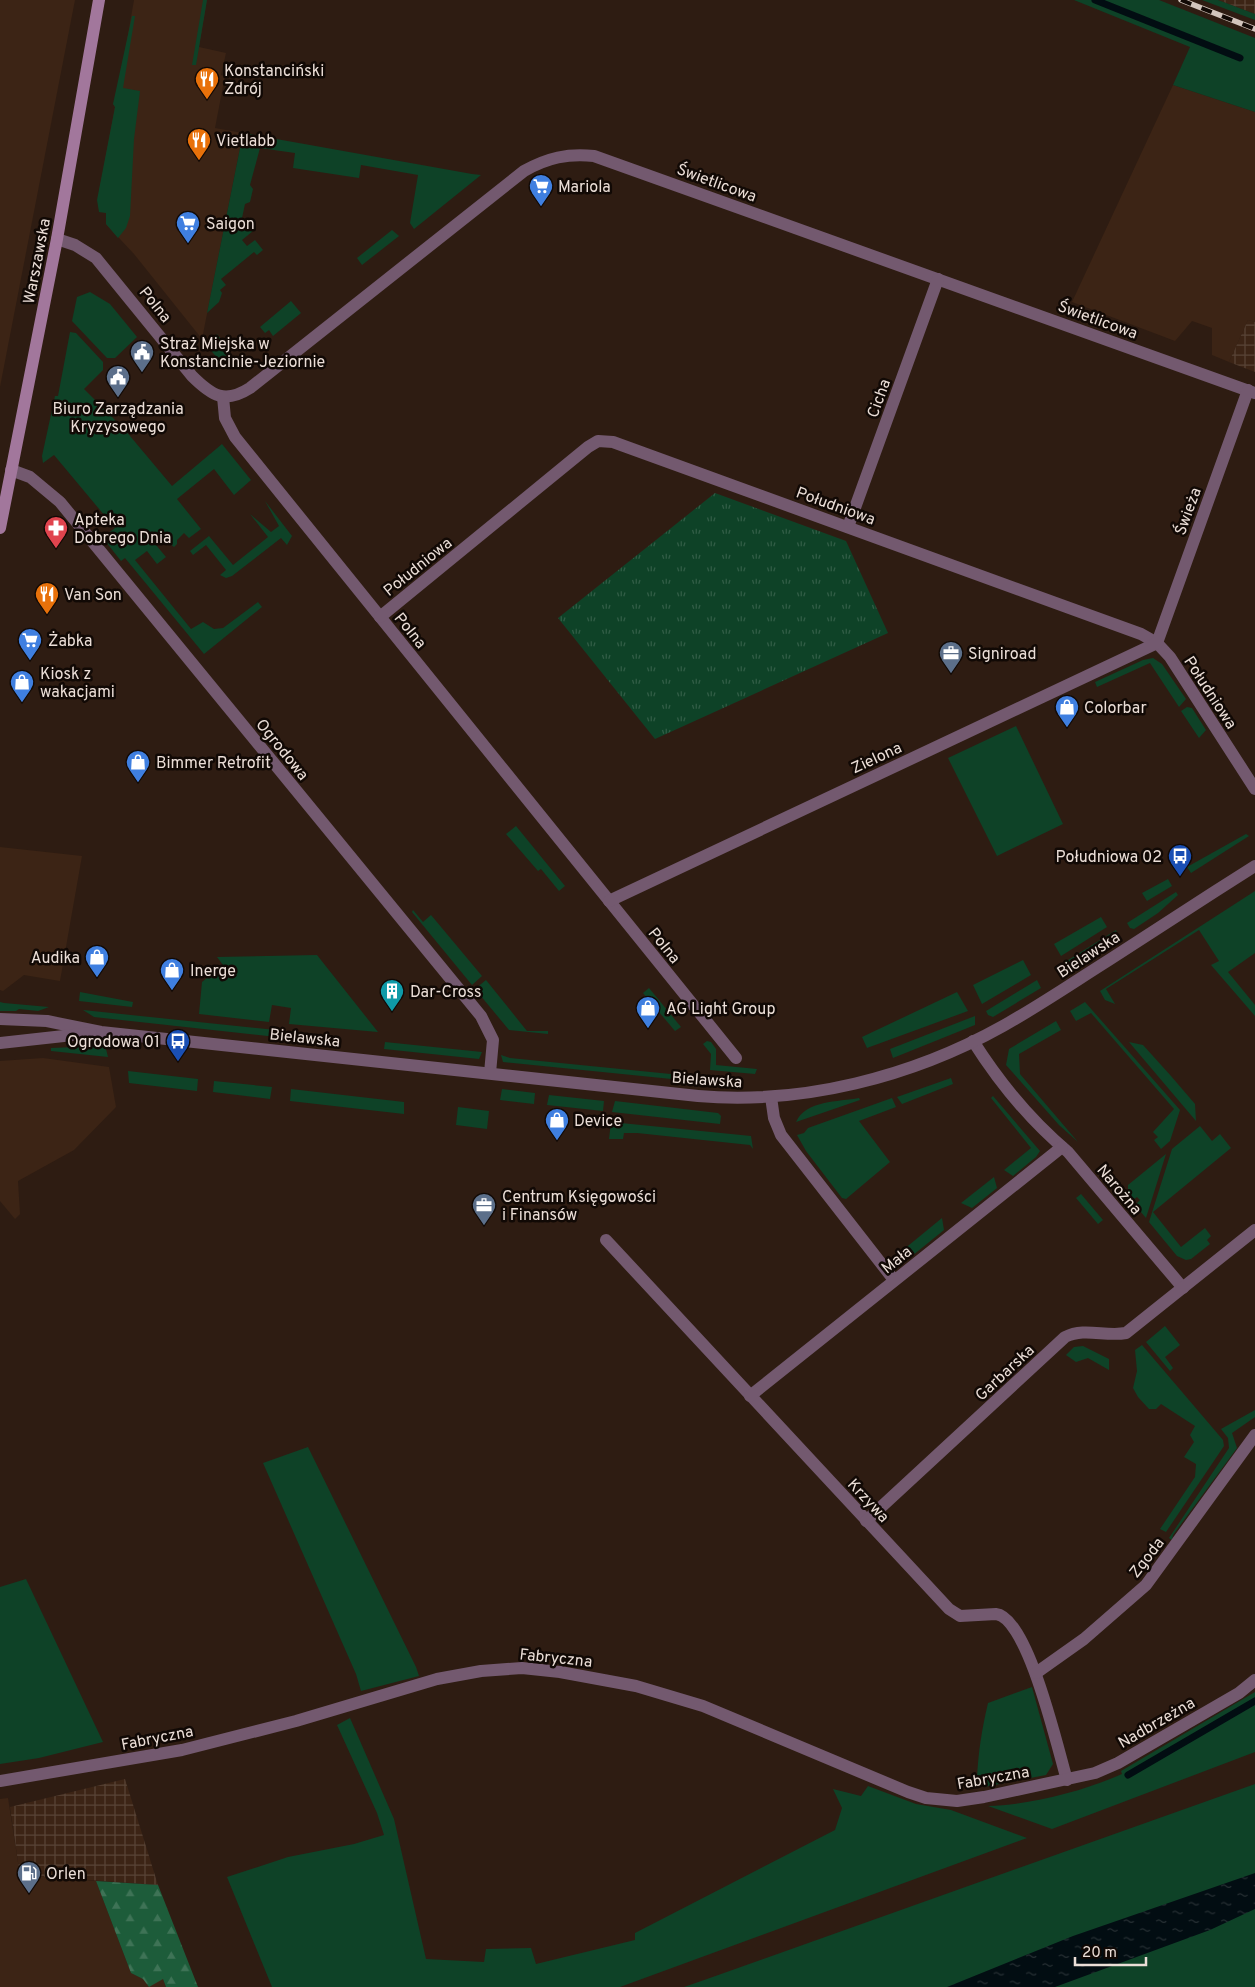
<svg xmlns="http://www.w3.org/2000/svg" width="1255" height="1987" viewBox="0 0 1255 1987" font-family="Overpass,sans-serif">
<defs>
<pattern id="industrial-grid" width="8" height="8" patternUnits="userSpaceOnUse" patternTransform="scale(1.25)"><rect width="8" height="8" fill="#3c2415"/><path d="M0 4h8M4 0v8" fill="none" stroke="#584336"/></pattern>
<pattern id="forest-firs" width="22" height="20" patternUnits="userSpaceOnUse" patternTransform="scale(1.25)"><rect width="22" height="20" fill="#1d5c3a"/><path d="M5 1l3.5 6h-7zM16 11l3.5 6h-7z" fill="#3e7356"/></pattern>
<pattern id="park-tufts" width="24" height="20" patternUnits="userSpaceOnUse" patternTransform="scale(1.25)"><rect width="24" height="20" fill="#0e4227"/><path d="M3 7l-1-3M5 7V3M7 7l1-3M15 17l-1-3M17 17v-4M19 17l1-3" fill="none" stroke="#315d46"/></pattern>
<pattern id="water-ripples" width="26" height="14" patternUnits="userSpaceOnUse" patternTransform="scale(1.25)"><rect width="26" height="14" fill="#020d12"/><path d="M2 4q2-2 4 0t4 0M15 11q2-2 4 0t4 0" fill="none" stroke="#273034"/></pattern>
</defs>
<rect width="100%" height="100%" fill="#2e1c12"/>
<g fill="#3c2415">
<path d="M0,0H75L0,387Z"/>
<path d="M134,0H207L199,47L226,53L221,75L225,76L215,128L243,133L202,339L134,254L106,224V213L99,211L98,197L115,107L113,104L118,91Z"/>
<path d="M1173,85L1255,112V322L1248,320L1229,362L1212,355V328L1192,321L1175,341L1072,302Z"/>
<path d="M0,847L82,856L60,981L24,975L3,991L0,990Z"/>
<path d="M43,1058L109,1067L116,1107L74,1150L18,1181L20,1214L15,1219L0,1201V1061Z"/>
<path d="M8,1798L20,1875L96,1881L131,1973L143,1979H163L166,1987H0V1799Z"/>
</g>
<g fill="url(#industrial-grid)">
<path d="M1218,0H1255V14Z"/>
<path d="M1248,320L1255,322V372L1229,362Z"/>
<path d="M125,1779L158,1885L20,1875L10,1807Z"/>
</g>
<g fill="#0e4227">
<path d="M203,0H207L196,65H192Z"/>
<path d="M1074,0H1159L1255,38V112L1173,85L1190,47Z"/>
<path d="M1202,0H1218L1255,14V20Z"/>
<path d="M132,16H135L123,88L140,91L134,139L130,216L126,228L118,238L106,224V213L99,212L97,200L115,107L113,104Z"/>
<path d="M243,133L472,174L481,175L414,229L410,223L418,175L361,165L359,178L293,168L295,153L260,148L250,185L253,189L250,202L245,204L242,218L253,231L242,240L247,246L255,240L263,250L257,255L254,252L221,279L226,285L220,290L222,293L219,302L207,313Z"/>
<path d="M392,230L399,236L362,265L357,258Z"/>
<path d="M90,292L110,304L137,337L115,358H107L72,321L77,297Z"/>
<path d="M291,301L301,313L273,336L269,330L265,333L260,327Z"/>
<path d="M70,332L76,333L103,362V370L84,389L125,430L172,486L222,444L251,480L234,495L214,469L177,499L201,529L189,538L184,533L177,540V544L174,547L164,539L156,545L166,557L157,564L147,551L135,560L191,629L203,622L214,629L223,628L258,602L262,607L204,654L125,558L121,561L106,542L103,544L101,542V539L115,528L54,455L43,463L42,456L55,396H58Z"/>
<path d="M217,334L229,349L225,353L236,366L222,364L209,348Z"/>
<path d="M265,501L292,536L287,545L281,538L232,576L226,578L220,575L226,570L206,545L193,555L190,551L209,536L233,565L268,537L250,514L271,532L279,526Z"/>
<path d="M1153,658L1162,664L1186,699L1179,707L1150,663L1097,687L1095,682L1143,660Z"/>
<path d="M1187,707L1192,708L1206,730L1199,738L1181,711Z"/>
<path d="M1016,726L1063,824L997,856L948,758Z"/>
<path d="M516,826L565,886L559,891L541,869L538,871L506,834Z"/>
<path d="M1246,834L1249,836L1191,873L1187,867Z"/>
<path d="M1168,879L1172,886L1147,901L1142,893Z"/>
<path d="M1255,891V953L1228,972L1255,1005V1016L1211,965L1219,961L1199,930L1106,989L1115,1004L1105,1000L1100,991Z"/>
<path d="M1176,892L1178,895L1158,913L1134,929L1130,928L1127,923Z"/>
<path d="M413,910L423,922L431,915L482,976L472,985L412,912Z"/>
<path d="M1101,917L1107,927L1061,956L1054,944Z"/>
<path d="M1116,930L1119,939L1072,969L1065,962Z"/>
<path d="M317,955L378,1032L289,1024L291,1008L272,1005L269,1022L199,1014L202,982L223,965L217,957Z"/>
<path d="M1023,960L1031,975L982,1004L973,985Z"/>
<path d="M486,980L527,1031H548V1034L509,1030L475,989Z"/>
<path d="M1037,980L1041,988L993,1017L988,1015L986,1011Z"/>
<path d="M649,988L681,1027L675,1031L643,993Z"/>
<path d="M80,992L133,1002L132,1007L79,1001Z"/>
<path d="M957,992L968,1011L867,1048L862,1037Z"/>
<path d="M0,1002L4,1003L49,1007L38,1011L19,1009L16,1011H0Z"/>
<path d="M1085,1002L1180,1110L1170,1141L1161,1149L1154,1140L1158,1137L1153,1132L1174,1109L1091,1013L1076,1021L1070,1011Z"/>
<path d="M83,1010L313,1034V1041L94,1017Z"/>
<path d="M975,1016V1025L893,1058L890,1049Z"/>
<path d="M1056,1021L1061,1030L1019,1054L1020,1074L1078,1142L1059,1125L1006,1065L1009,1049Z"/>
<path d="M707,1041L711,1042L716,1049V1065L757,1069L755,1074L710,1070L711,1054L703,1044Z"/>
<path d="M385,1042L482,1052L479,1059L384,1049Z"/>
<path d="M1129,1042L1143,1045L1171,1076L1195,1104L1196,1121Z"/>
<path d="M101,1046L106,1049L108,1057L51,1051V1048Z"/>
<path d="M501,1055L510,1058L721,1079V1084L503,1062Z"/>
<path d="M128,1071L198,1079L197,1091L129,1083Z"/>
<path d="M951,1078L953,1084L902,1104L897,1097Z"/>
<path d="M214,1081L272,1087L270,1099L213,1092Z"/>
<path d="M291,1089L404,1102V1114L290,1101Z"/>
<path d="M502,1089L535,1093L534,1104L500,1100Z"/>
<path d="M549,1095L604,1101L603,1111L547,1105Z"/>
<path d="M993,1096L1040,1151L1036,1157L1013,1176L1004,1170L1031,1148L991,1098Z"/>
<path d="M859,1098L860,1100L796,1122C806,1100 838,1102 859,1098Z"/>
<path d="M892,1098L896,1107L859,1121L890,1162L846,1199L842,1198L806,1151L797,1135L804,1133L808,1128Z"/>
<path d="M615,1101L718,1113L721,1116L720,1124L612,1112Z"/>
<path d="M458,1107L489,1111L487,1129L456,1125Z"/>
<path d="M611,1122L751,1136L753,1149L750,1145L637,1133H624L623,1139H609Z"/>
<path d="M1200,1126L1212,1141L1220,1134L1231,1148L1153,1212L1181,1247L1205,1228L1211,1236L1207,1240L1210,1244L1191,1259L1186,1260L1177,1256L1149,1222L1172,1149Z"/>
<path d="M1166,1154L1146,1218L1135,1205L1140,1200L1137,1197L1133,1200L1128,1194V1185Z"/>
<path d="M994,1177L997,1188L972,1208L961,1203Z"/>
<path d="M1081,1194L1103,1220L1098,1224L1076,1198Z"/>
<path d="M942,1218L944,1230L902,1264L890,1263L892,1259Z"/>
<path d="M1165,1326L1180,1345L1165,1357L1173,1368L1170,1371L1146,1342Z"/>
<path d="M1142,1345L1223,1440L1224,1446L1166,1532L1160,1529L1195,1477L1196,1464L1184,1457L1194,1442L1190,1435L1195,1426L1161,1404L1156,1409H1149L1138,1397L1133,1388L1137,1371L1135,1350Z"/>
<path d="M1083,1346L1109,1359V1370L1088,1358L1076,1362L1066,1355L1074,1347Z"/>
<path d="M1255,1410V1417L1232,1433L1237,1448L1173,1535L1172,1540L1169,1538L1229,1448L1228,1438L1221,1429Z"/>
<path d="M308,1447L416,1667L419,1676L361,1691L356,1674L263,1463Z"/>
<path d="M26,1579L103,1742L39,1758L0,1764V1587Z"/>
<path d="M1032,1687L1053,1764L1046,1775L984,1787L977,1779C978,1753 982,1728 988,1703Z"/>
<path d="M1255,1692V1752L1052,1829L988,1806C1030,1805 1084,1791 1122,1774L1121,1771Z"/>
<path d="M350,1718L394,1819L426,1959L484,1962L486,1949L531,1948L536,1964L635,1940V1933L835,1830L842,1808L833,1789L861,1796L868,1786L916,1804L951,1810L1027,1838L620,1987H272L227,1877L288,1857L354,1844L384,1835L377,1813L337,1725Z"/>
<path d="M1255,1784V1987H684L707,1979Z"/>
</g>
<path fill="url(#forest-firs)" d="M96,1881L158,1885L198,1987H166L163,1979L149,1987L143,1979L131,1973Z"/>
<path fill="url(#park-tufts)" d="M715,493L846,541L888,633L655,739L558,618Z"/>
<path fill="url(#water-ripples)" d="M1255,1873V1909L1210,1930L1055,1987H947L1073,1936Z"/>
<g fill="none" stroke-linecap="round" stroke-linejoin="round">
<g stroke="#020d12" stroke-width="7">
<path d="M1095,0L1240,58"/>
<path d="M1128,1775L1255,1701"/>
</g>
<g stroke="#73596f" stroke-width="12">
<path d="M57,239L75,245L96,258L192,376C212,396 225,404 250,388L524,171C547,158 568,153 594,156L1255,393"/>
<path d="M223,397L225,418L235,437L736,1058"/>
<path d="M11,470L30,477L60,502L481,1016L493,1040L490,1073"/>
<path d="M848,527L938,279"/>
<path d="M380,617L588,447L598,441L613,442L1141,634L1157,643L1170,657L1255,789"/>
<path d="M609,901L1157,643L1248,390"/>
<path d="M973,1041C999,1082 1031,1121 1068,1152L1183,1288"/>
<path d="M771,1097L774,1118L781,1135L894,1280"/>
<path d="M606,1240L949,1609L960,1616L996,1614C1028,1617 1058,1750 1067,1780"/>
<path d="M750,1396L1062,1147"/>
<path d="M866,1521L1065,1337C1085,1327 1105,1337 1126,1333L1255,1230"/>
<path d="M1036,1673L1084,1639L1146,1585L1255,1435"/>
<path d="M0,1781L182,1750L296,1721L437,1679L481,1671L522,1668L560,1672L636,1686L703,1706L908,1792L926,1798L957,1801L984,1797L1095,1773L1118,1763L1239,1693L1255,1680"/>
</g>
<g stroke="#73596f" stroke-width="12">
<path d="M0,1019L47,1021L101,1032L698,1096C802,1105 912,1077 1003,1026C1039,1006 1074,982 1109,960C1157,929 1206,897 1255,866"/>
<path d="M0,1043L91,1033"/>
</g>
<path stroke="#a2779c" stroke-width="12" d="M0,528L57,239L99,0"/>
<g stroke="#d2c5bd" stroke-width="5.5">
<path id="rail" d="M1181,0L1255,29"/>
</g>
<use href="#rail" stroke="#110905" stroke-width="4" stroke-dasharray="11" stroke-linecap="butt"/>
</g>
<defs>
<g id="restaurant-pin" transform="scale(1.25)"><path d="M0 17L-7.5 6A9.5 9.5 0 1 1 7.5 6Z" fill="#e8710a" stroke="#110905"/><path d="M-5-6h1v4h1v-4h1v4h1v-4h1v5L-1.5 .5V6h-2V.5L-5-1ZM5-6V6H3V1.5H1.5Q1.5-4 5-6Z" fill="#fff"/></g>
<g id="supermarket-pin" transform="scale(1.25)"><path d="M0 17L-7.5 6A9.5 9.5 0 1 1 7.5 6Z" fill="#3f7fe0" stroke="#110905"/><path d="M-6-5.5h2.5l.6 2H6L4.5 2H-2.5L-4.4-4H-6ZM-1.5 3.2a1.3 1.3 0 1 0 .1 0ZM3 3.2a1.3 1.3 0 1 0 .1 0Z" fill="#fff"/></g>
<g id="civic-pin" transform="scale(1.25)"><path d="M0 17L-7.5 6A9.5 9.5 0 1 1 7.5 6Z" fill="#5c6f8a" stroke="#110905"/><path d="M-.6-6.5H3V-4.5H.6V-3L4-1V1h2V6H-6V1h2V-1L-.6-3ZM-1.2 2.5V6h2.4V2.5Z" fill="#fff"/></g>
<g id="pharmacy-pin" transform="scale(1.25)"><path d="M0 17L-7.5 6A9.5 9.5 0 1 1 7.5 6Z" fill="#e0444e" stroke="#110905"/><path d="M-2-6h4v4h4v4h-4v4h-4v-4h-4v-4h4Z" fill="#fff"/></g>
<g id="office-pin" transform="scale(1.25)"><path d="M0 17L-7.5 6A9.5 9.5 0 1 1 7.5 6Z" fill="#5c6f8a" stroke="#110905"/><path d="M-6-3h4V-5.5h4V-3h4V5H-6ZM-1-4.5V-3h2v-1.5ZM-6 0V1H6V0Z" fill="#fff"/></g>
<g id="shop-pin" transform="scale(1.25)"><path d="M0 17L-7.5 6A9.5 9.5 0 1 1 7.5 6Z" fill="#3f7fe0" stroke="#110905"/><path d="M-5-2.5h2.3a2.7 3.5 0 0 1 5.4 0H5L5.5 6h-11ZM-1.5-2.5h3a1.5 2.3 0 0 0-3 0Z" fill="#fff"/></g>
<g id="bus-pin" transform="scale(1.25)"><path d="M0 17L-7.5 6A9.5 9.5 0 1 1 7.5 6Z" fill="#1a4fb4" stroke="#110905"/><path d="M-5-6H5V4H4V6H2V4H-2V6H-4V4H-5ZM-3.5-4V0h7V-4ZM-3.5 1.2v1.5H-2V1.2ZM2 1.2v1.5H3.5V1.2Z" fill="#fff"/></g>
<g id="building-pin" transform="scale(1.25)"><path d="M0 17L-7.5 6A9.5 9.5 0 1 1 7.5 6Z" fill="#0f9aa8" stroke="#110905"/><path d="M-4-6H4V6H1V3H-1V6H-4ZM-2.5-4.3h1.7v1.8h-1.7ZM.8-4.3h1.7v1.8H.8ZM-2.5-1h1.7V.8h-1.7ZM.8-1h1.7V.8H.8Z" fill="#fff"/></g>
<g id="fuel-pin" transform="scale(1.25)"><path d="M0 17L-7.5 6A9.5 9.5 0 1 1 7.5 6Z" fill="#5c6f8a" stroke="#110905"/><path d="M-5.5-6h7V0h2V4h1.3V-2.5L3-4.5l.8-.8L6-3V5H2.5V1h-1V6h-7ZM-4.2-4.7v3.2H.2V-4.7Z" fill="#fff"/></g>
</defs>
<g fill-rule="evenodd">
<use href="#restaurant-pin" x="207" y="79"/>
<use href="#restaurant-pin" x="199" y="140"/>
<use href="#supermarket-pin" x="541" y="186"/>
<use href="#supermarket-pin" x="188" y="223"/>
<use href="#civic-pin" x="142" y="352"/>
<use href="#civic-pin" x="118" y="377"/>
<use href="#pharmacy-pin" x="56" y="528"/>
<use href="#restaurant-pin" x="47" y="594"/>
<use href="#supermarket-pin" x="30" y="640"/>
<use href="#office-pin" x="951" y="653"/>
<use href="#shop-pin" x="22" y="682"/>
<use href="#shop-pin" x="1067" y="707"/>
<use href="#shop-pin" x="138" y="762"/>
<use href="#bus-pin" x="1180" y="856"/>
<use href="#shop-pin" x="97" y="957"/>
<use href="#shop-pin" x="172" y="970"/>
<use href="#building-pin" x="392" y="991"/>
<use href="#shop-pin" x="648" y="1008"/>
<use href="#bus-pin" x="178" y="1041"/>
<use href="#shop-pin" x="557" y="1120"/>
<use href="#office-pin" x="484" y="1205"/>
<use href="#fuel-pin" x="29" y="1873"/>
</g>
<g text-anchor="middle" stroke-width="5" stroke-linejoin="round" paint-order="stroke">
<g font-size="16" fill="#ebded7" stroke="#110905" text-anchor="start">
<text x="224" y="76">Konstanciński<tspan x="224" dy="18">Zdrój</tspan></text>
<text x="216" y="146">Vietlabb</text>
<text x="558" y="192">Mariola</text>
<text x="206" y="229">Saigon</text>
<text x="160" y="349">Straż Miejska w<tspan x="160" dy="18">Konstancinie-Jeziornie</tspan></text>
<text x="118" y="414" text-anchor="middle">Biuro Zarządzania<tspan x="118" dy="18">Kryzysowego</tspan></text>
<text x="74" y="525">Apteka<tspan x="74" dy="18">Dobrego Dnia</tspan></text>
<text x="64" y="600">Van Son</text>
<text x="48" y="646">Żabka</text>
<text x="968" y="659">Signiroad</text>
<text x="40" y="679">Kiosk z<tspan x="40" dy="18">wakacjami</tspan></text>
<text x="1084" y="713">Colorbar</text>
<text x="156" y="768">Bimmer Retrofit</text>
<text x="1162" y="862" text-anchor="end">Południowa 02</text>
<text x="80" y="963" text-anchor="end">Audika</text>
<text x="190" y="976">Inerge</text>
<text x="410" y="997">Dar-Cross</text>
<text x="666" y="1014">AG Light Group</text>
<text x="160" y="1047" text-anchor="end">Ogrodowa 01</text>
<text x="574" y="1126">Device</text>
<text x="502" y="1202">Centrum Księgowości<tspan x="502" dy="18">i Finansów</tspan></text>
<text x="46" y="1879">Orlen</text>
</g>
<g font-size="16" fill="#ebded7" stroke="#110905">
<text transform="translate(717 182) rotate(20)" y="6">Świetlicowa</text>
<text transform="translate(36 261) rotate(-79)" y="6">Warszawska</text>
<text transform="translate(156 304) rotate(51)" y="6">Polna</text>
<text transform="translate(1098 319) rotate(20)" y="6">Świetlicowa</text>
<text transform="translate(878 398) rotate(-70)" y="6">Cicha</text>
<text transform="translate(836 505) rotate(20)" y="6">Południowa</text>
<text transform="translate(1187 511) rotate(-70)" y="6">Świeża</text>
<text transform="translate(417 566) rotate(-39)" y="6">Południowa</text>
<text transform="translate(411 630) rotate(51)" y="6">Polna</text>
<text transform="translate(1211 692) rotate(57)" y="6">Południowa</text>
<text transform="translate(283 749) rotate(51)" y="6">Ogrodowa</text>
<text transform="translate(876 757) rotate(-25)" y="6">Zielona</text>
<text transform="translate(665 945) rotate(51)" y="6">Polna</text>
<text transform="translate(1088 954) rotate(-33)" y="6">Bielawska</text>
<text transform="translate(305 1037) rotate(6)" y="6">Bielawska</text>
<text transform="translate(707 1079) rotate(4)" y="6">Bielawska</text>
<text transform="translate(1120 1189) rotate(50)" y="6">Narożna</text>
<text transform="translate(896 1259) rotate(-39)" y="6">Mała</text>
<text transform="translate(1004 1372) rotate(-43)" y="6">Garbarska</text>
<text transform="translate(869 1500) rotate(47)" y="6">Krzywa</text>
<text transform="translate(1146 1557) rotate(-52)" y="6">Zgoda</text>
<text transform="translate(556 1657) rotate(6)" y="6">Fabryczna</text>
<text transform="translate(1156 1722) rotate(-30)" y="6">Nadbrzeżna</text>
<text transform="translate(157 1737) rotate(-11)" y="6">Fabryczna</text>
<text transform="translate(993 1777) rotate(-10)" y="6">Fabryczna</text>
</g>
</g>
<path d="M1075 1957v8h71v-8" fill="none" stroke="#ebded7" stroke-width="2.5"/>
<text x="1082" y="1957" font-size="15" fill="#ebded7" stroke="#110905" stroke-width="4" paint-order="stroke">20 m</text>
</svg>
